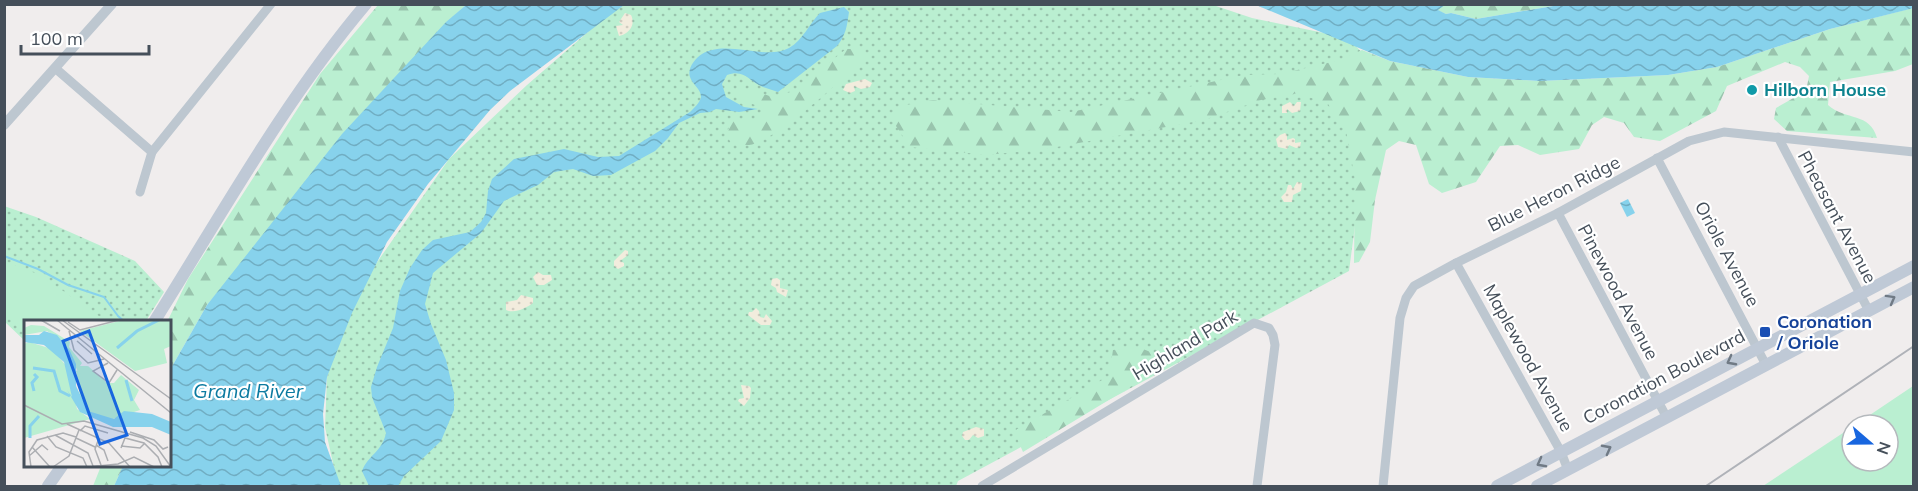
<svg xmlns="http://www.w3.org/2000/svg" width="1918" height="491" viewBox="0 0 1918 491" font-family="Mulish,sans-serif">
<defs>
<pattern id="grass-dots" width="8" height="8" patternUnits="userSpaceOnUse" patternTransform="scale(1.5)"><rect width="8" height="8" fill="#baefd1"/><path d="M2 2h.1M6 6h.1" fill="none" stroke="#99c4ad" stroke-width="1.8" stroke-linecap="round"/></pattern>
<pattern id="forest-firs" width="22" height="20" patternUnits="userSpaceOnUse" patternTransform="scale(1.5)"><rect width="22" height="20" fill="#baefd1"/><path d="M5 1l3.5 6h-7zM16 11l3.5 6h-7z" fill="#99c4ad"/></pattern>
<pattern id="sand-dots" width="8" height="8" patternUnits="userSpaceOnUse" patternTransform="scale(1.5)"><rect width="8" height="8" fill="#f2ecdd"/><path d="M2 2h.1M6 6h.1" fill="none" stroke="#d1ccc0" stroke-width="1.8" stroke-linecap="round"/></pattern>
<pattern id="water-waves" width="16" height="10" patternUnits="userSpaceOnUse" patternTransform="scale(1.5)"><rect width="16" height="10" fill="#87d2ec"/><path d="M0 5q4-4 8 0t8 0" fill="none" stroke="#70adc2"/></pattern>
</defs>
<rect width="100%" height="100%" fill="#f0eded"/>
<g fill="url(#grass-dots)">
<path d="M619,5H1213L1252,18L1348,38L1376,67L1349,271L958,481L956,486H338L325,427L327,377L350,301L449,159L527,85Z"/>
<path d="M4,206L36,217L135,261L164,292L146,321L26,322L25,341L5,322Z"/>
</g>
<g fill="url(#forest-firs)">
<path d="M1445,4L1559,5L1476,19L1451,13L1446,14L1437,10Z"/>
<path d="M378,5H466L446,23L207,305L170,370V322H167L188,279L320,74Z"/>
<path d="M1913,8V64L1895,71L1830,82L1828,105C1846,121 1870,112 1877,138L1787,131L1774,119L1776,108L1806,91L1809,76L1800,67L1785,62L1727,86L1716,111L1660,141L1634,137L1624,123L1604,117L1592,125L1579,149L1540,155L1518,145L1500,146L1476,182L1442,193L1429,184L1416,145L1399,141L1386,150L1375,200L1370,242L1359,262L1354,263L1355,179L1346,131L1328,104L1298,93L1261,100L1204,120L1046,149L987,155L910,147L890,117L906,105L933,100L1071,112L1244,75L1280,74L1340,60L1362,50L1390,61L1468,77L1540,81L1668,75L1717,67L1830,29Z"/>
<path d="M846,49H859L865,56C849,75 773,143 749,145C744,145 736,143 731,143L726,134L732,121H750L763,116L761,107L741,100L735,93L737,89H750L772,97L794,91Z"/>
<path d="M1138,347L1173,361L1023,452L1014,431L1109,376L1113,350Z"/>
<path d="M101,466H123L114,486H93Z"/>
</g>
<g fill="url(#sand-dots)">
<path d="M625,13L631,15C636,25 629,34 619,36L616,26L623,25L619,22Z"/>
<path d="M865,79L872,83L870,87L861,89L854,86L855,91L850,93L843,90L846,84Z"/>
<path d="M1290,102L1294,106L1297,102H1301L1300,111L1292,113L1287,109V113H1282V106Z"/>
<path d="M1285,133L1287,135V140L1293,138L1295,139V143L1301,142L1300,147L1296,148L1289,145L1287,149L1278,147L1276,139L1280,135Z"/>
<path d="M1297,182L1302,183L1301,191L1293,195L1292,202H1284L1281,197L1286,192L1288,185H1291L1293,189Z"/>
<path d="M625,250L628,251V255L620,261L624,263V266L618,269L614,266V261Z"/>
<path d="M538,272L543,275H551L552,280L544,285H537L533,277Z"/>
<path d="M777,278L780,280V288L788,290L786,297L777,292L776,288L771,285L772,279Z"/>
<path d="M521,295L533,298V303C526,308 515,314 506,310V302L517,300Z"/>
<path d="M756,308L759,311L760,317L764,318L766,314L772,321L770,325H761L748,315L749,312H752Z"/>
<path d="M741,385L749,386L751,388L750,398L744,406L738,401L739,399L744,398Z"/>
<path d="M976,427L984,429V436L978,438L973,435L969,440H965L962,436L963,432Z"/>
</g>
<g fill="#baefd1">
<path d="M4,261L35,273L68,294L85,309L109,321L26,322L25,329L5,316Z"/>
<path d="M1913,386V486H1763L1852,427V461H1888V425H1855Z"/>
</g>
<g fill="url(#water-waves)">
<path d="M466,5H624L510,91L490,110L428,184L387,242L352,313L327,377L323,414L325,442L341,486H114L123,466H170V370L207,305L342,134L446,22Z"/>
<path d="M1559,5L1571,6L1574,4H1913L1914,8L1830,29L1717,67L1668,75L1540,81L1468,77L1390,61L1256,5H1445L1438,10L1446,14L1451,13L1476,19Z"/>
<path d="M844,7L849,12C847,26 846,35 837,46L778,92C773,90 768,89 763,87C748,81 745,69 727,75L722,84L726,97L744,107L758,109L739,112L716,109L710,112L700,113L679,123L668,138L655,151L611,175L593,176L573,169L554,172L538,185L504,201L481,233L433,273L425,304L431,324L446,360L454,393V410L441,441L404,476L398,486H369L362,471C368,455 382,452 386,433L372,397L371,387L377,367L393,328L400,291L410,268L422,250L433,240L470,232L481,222L486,213L488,191L492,179L514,159L564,149L598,157L619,156L690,112C694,108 700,103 701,97C701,89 692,84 690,77C687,69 695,58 702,54C727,39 765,61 789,48C803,40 809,24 820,13Z"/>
<path d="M1628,199L1635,213L1627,217L1620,203Z"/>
</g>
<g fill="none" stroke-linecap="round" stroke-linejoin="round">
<path stroke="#87d2ec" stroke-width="2" d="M4,256L38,269L68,285L104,297L118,316L125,322"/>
<g stroke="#bdc7d0" stroke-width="9">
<path d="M55,68L152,152"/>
<path d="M1778,137L1869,311"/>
<path d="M1657,158L1766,365"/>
<path d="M140,192L152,152L271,4"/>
<path d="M1558,213L1667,418"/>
<path d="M1456,263L1561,452L1568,470"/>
<path d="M982,486L1254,323L1269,328L1273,335L1275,345L1257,486"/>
<path d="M1383,486L1400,318L1406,298L1414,286L1456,263L1558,213L1689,141L1724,132L1914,152"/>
</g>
<path stroke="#bdc7d0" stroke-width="10" d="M4,125L112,4"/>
<g stroke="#bfc9d6" stroke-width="12">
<path d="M154,322C222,214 284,101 366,4"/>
<path d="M48,486L62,466"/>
<path d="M1497,486L1914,266"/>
<path d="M1537,486L1914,287"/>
</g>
<path stroke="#afb2b8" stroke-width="2" d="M1706,486L1914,346"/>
</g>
<defs><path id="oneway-chevron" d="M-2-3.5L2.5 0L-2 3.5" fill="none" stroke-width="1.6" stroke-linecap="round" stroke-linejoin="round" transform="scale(1.5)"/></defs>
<g stroke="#707a85">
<use href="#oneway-chevron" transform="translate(1891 299) rotate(-29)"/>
<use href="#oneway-chevron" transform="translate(1731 361) rotate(152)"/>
<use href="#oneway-chevron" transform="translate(1607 449) rotate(-28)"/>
<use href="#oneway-chevron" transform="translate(1541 463) rotate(152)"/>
</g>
<circle fill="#0f9aa8" stroke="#fff" stroke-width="2" cx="1752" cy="90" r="6"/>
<rect fill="#1a4fb4" stroke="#fff" stroke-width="2" x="1759" y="326" width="12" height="12" rx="3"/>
<g text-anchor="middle" stroke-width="4.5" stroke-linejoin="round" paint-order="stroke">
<g font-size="18" font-weight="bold" fill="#0d838f" stroke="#fff" text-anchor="start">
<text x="1764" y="96">Hilborn House</text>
</g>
<g font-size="18" fill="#454f5a" stroke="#fff">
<text transform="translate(1554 194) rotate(-27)" y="6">Blue Heron Ridge</text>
<text transform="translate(1837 217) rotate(62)" y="6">Pheasant Avenue</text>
<text transform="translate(1727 254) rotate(62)" y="6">Oriole Avenue</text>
<text transform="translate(1618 292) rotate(62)" y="6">Pinewood Avenue</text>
<text transform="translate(1185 345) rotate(-31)" y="6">Highland Park</text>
<text transform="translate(1528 358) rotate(61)" y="6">Maplewood Avenue</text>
<text transform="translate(1664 377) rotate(-28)" y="6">Coronation Boulevard</text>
</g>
<g font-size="18" font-weight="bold" fill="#164399" stroke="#fff" text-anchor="start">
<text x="1777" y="328">Coronation<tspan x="1777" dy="21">/ Oriole</tspan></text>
</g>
<g font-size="20" font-style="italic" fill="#0b7aa0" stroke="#fff">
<text x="248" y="398">Grand River</text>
</g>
</g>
<g transform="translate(24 320)">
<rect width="147" height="147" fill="#f0eded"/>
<path d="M64,46L83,63H90L97,55L115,70L110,80L116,90L86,100L64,91L56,77L52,51Z" fill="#baefd1"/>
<path d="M7,5L20,6L46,22L45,27L58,43L56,46H64L56,53L65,68V74L39,21L23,11L0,15V8Z" fill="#baefd1"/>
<path d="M99,0H147V26L140,29L143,43L111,51L56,11ZM5,22L28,29L44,48L53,89L66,99L0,118V24Z" fill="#baefd1"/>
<path d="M20,11L33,15L46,31L52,44V66L64,91L90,99L100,91L128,94L147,102V115L128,107H89L56,92L43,70L48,77L40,42L20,25L0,22V15H15Z" fill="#87d2ec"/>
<path fill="none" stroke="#87d2ec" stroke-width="3" d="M93,28L113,11L135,0M9,48L30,51L36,71L46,76M10,54L13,57L8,63L10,71M102,60L108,81M6,118V106L15,96"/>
<path fill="none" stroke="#acaeb2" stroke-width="1.5" d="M17,0L36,11M33,0L147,93M38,0L147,79M44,2L56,10L95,0M45,11L50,30L64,43L80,39M53,21L68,34M84,43L69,51L85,63L93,50M0,85L38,104L60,101L119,118L132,126L147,147M43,104L85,123L106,147M56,111L61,106L84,113M106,112L130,120L139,129L144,127M31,115L64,133L69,146M23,116L32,127L59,138L63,147M52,118L71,127M75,118L71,129L77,145M72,125L80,130L84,141M97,126L116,128L121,123M8,127L26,147M97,128L101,118L120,123L134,137L138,147M5,136L18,125L24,130M7,147L5,132L13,120L39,113L52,117M29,147L45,136L55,110M64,147L94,144L110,137L130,147"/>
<path fill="#1866df" fill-opacity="0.15" stroke="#1866df" stroke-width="3" d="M65,11L103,115L76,124L39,21Z"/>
<rect width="147" height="147" fill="none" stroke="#454f5a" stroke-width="3"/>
</g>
<rect width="1918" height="491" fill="none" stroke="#454f5a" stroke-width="12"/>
<g transform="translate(1870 443) rotate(110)"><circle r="28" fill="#ffffff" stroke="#b5b9bd" stroke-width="1.5"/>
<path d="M0-4.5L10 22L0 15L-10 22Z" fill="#1866df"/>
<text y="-9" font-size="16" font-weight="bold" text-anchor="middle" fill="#454f5a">N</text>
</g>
<path d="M21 45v9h128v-9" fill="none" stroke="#454f5a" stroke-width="3"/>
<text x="30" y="45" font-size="18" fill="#454f5a" stroke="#ffffff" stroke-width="4.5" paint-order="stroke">100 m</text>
</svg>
